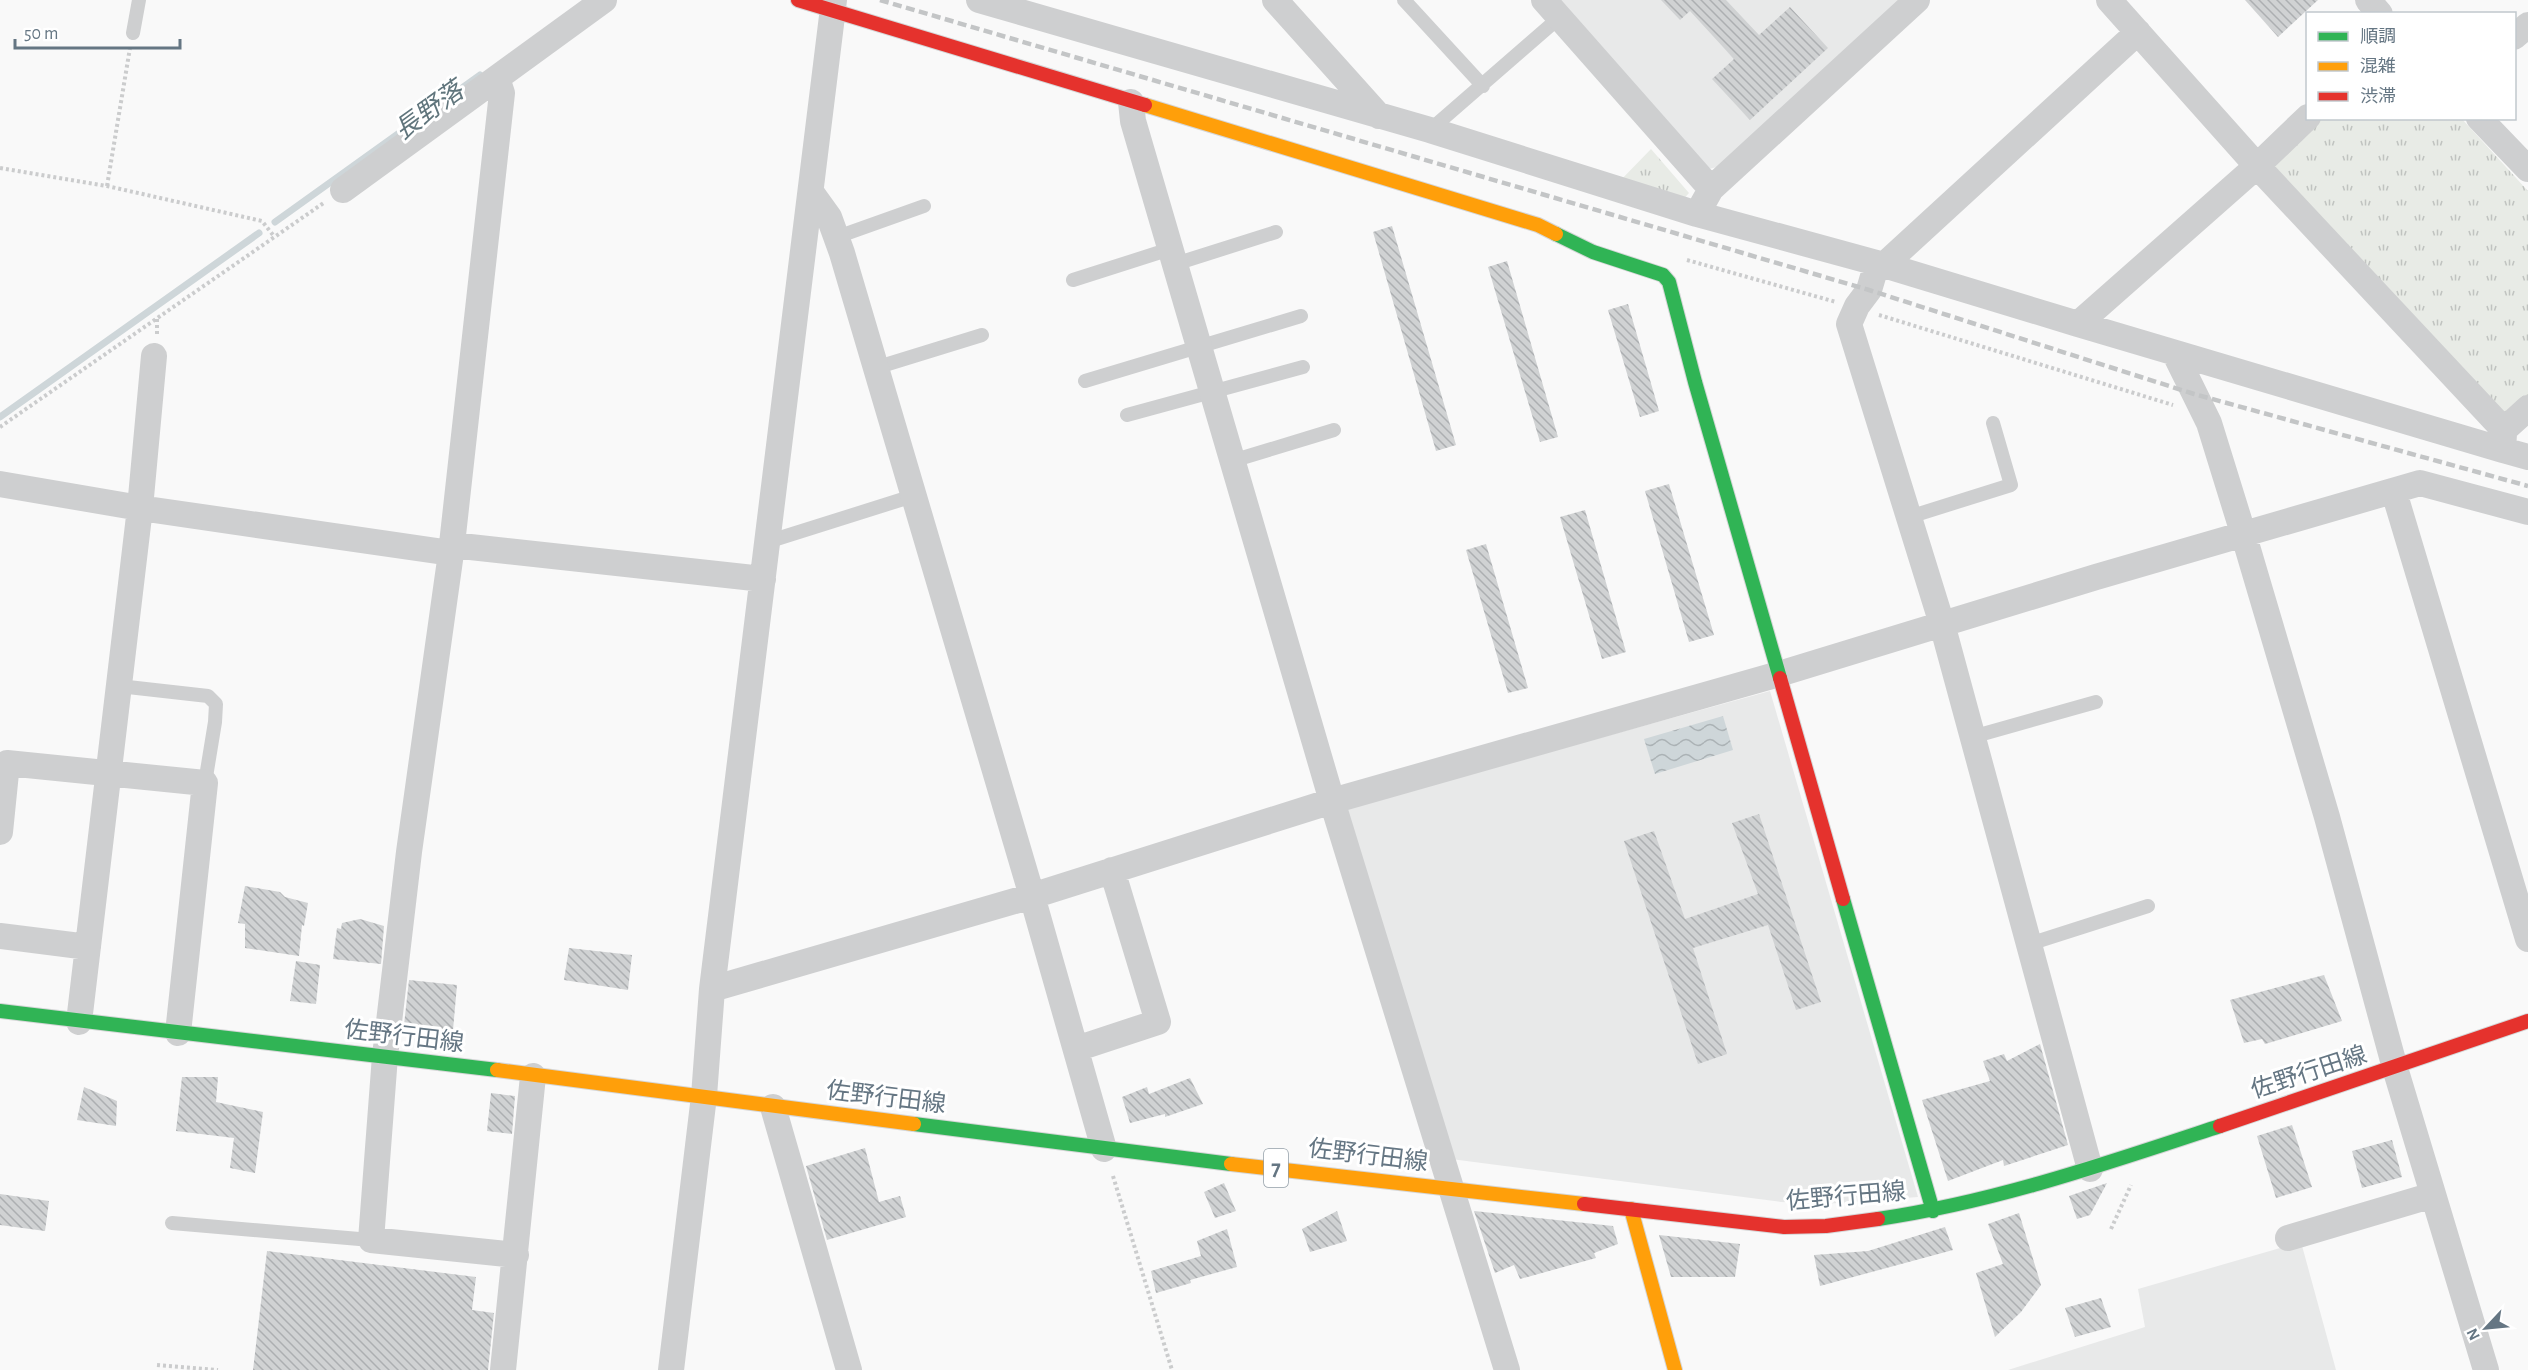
<svg xmlns="http://www.w3.org/2000/svg" width="2528" height="1370" font-family="'Alegreya Sans','Noto Sans JP',sans-serif">
<defs>
<pattern id="grass-tufts" width="24" height="20" patternUnits="userSpaceOnUse" patternTransform="scale(1.5)"><rect width="24" height="20" fill="#e8ebe6"/><path d="M3 7l-1-3M5 7V3M7 7l1-3M15 17l-1-3M17 17v-4M19 17l1-3" fill="none" stroke="#c0c3c0"/></pattern>
<pattern id="water-waves" width="16" height="10" patternUnits="userSpaceOnUse" patternTransform="scale(1.5)"><rect width="16" height="10" fill="#ced6d9"/><path d="M0 5q4-4 8 0t8 0" fill="none" stroke="#abb2b5"/></pattern>
<pattern id="building-back-hatch" width="6" height="6" patternUnits="userSpaceOnUse" patternTransform="scale(1.5)"><rect width="6" height="6" fill="#d0d2d3"/><path d="M-1 5l2 2M0 0l6 6M5-1l2 2" fill="none" stroke="#acafb1"/></pattern>
</defs>
<rect width="100%" height="100%" fill="#f9f9f9"/>
<!-- built -->
<path fill="#e8e9e9" d="M1555,0H1902L1717,167L1709,169Z
M1770,691L1918,1197L1824,1204L1781,1202L1451,1159L1345,808Z
M2301,1242L2336,1370H2008L2145,1327L2138,1289Z"/>
<!-- grass -->
<path fill="url(#grass-tufts)" d="M2317,119H2462L2528,191V398L2505,419L2265,165Z
M1651,149L1689,193L1680,203L1616,185Z"/>
<!-- water -->
<path fill="url(#water-waves)" d="M1723,716L1733,750L1655,774L1644,739Z"/>
<g fill="none" stroke-linecap="round" stroke-linejoin="round">
<!-- stream -->
<path stroke="#ced6d9" stroke-width="7" d="M275,222L480,75
M0,417L259,233"/>
</g>
<!-- building -->
<path fill="url(#building-back-hatch)" d="M1661,0H1726L1759,35L1790,7L1828,48L1750,120L1712,79L1734,59L1690,11L1680,20Z
M2245,0H2318L2278,37Z
M1392,226L1456,445L1436,451L1373,232Z
M1507,261L1558,437L1540,442L1488,267Z
M1628,304L1659,411L1640,417L1608,310Z
M1669,484L1714,635L1689,642L1645,491Z
M1585,510L1626,652L1602,659L1560,517Z
M1486,544L1528,688L1508,693L1466,550Z
M1759,814L1821,1002L1796,1010L1768,925L1693,948L1727,1054L1698,1064L1624,841L1654,831L1685,919L1758,894L1732,823Z
M245,886L280,892L285,897L308,903L304,926L302,925L299,956L245,948V924L238,923Z
M360,919L384,926L381,964L333,959L337,928L341,929L342,923Z
M569,948L632,955L628,990L564,980Z
M296,961L320,965L316,1004L290,1001Z
M2324,975L2342,1021L2265,1044L2262,1039L2244,1043L2230,1000Z
M409,980L457,985L453,1030L404,1025Z
M2040,1044L2068,1145L2004,1166L2003,1160L1948,1181L1922,1100L1990,1081L1983,1061L2004,1054L2007,1061Z
M182,1077H218L216,1102L263,1112L255,1173L230,1168L234,1138L176,1131Z
M1190,1078L1203,1104L1165,1117V1114L1130,1123L1122,1097L1147,1087L1149,1094Z
M84,1087L117,1101L116,1126L77,1120Z
M491,1093L515,1096L512,1134L487,1131Z
M2292,1125L2312,1187L2276,1198L2257,1136Z
M2392,1140L2402,1177L2362,1188L2352,1151Z
M865,1148L879,1202L900,1196L906,1217L827,1240L806,1166Z
M1224,1183L1236,1211L1215,1218L1204,1192Z
M2107,1183L2090,1215L2077,1219L2069,1196Z
M0,1194L49,1201L45,1231L0,1225Z
M1337,1211L1347,1241L1310,1252L1302,1229Z
M1474,1211L1613,1226L1618,1244L1594,1253L1596,1258L1520,1279L1514,1265L1495,1273Z
M2019,1213L2041,1285L2021,1312L1995,1337L1976,1273L2003,1264L1988,1224Z
M1945,1227L1953,1250L1820,1286L1814,1255L1868,1251Z
M1227,1229L1237,1267L1190,1280L1191,1283L1156,1293L1151,1271L1201,1256L1197,1241Z
M1659,1235L1740,1244L1735,1277H1671Z
M267,1251L476,1277L472,1310L494,1313L488,1370H253Z
M2101,1298L2111,1327L2075,1337L2065,1308Z"/>
<g fill="none" stroke-linecap="round" stroke-linejoin="round">
<defs>
<path id="fast" d="M1556,234L1593,252L1663,275L1669,282L1695,382L1780,678
M1843,899L1933,1211
M0,1011L497,1070
M914,1124L1231,1164
M1878,1219C1995,1202 2108,1163 2220,1126"/>
<path id="slow" d="M1145,105L1538,225L1556,234
M497,1070L914,1124
M1231,1164L1584,1204
M1631,1209L1675,1370"/>
<path id="jam" d="M798,0L1145,105
M1780,678L1843,899
M2220,1126L2528,1021
M1584,1204L1784,1227L1826,1226L1878,1219"/>
</defs>
<!-- fast casing -->
<use href="#fast" stroke="#d5d6d7" stroke-width="16"/>
<!-- slow casing -->
<use href="#slow" stroke="#d5d6d7" stroke-width="16"/>
<!-- jam casing -->
<use href="#jam" stroke="#d5d6d7" stroke-width="16"/>
<!-- path -->
<path stroke="#cbcccd" stroke-width="4" stroke-dasharray="3 3" stroke-linecap="butt" d="M0,168L107,186L262,221L273,235
M107,186L130,48
M1687,260L1836,302
M1879,315L2173,405
M157,319V335
M0,427L325,202
M1113,1176L1172,1370
M2111,1229L2131,1185
M157,1365L218,1370"/>
<!-- lane -->
<path stroke="#cecfd0" stroke-width="14" d="M1404,0L1483,86
M133,33L139,0
M1430,130L1560,17
M837,237L924,206
M1175,264L1276,232
M1073,280L1170,249
M875,368L982,335
M1085,381L1301,316
M1127,415L1303,367
M1232,461L1334,430
M1909,517L2011,485L1993,423
M767,542L913,496
M119,686L208,696L216,704L215,722L205,783
M1972,737L2096,702
M2029,944L2148,906
M172,1223L371,1240"/>
<!-- street -->
<path stroke="#cecfd0" stroke-width="26" d="M979,0L1430,130L1697,214L1884,265L2078,324L2257,166L2308,117
M1275,0L1379,116
M1544,0L1711,189
M2109,0L2257,166L2504,430L2528,408
M2368,0L2380,14
M2514,37L2528,25
M497,78L502,93L451,553L409,852L385,1056L371,1240L516,1255
M1131,102L1133,121L1332,801L1507,1370
M2479,118L2528,169
M343,190L604,0
M1697,214L1711,189L1917,0
M1877,263L1869,290L1857,306L1849,324L1942,624L2090,1169
M1884,265L2138,32
M2078,324L2503,450
M2175,354L2209,423L2244,536L2327,817L2395,1068L2486,1370
M2504,434L2503,450L2528,457
M0,484L140,508L451,553
M2394,492L2528,939
M452,545L763,579
M0,832L7,763L205,783L178,1033
M0,936L88,947
M712,989L1032,896L842,253L829,217L811,192
M79,1022L140,508L154,356
M1076,1049L1158,1022L1112,870
M773,1107L849,1370
M1104,1149L1032,896L1332,801L1779,674L2096,577L2420,483L2528,512
M2288,1238L2433,1195
M503,1370L533,1076
M671,1370L704,1096L712,989L834,0"/>
<!-- fast -->
<use href="#fast" stroke="#30b455" stroke-width="14"/>
<!-- slow -->
<use href="#slow" stroke="#ff9f0a" stroke-width="14"/>
<!-- jam -->
<use href="#jam" stroke="#e5322d" stroke-width="14"/>
<!-- rail -->
<path stroke="#c3c5c6" stroke-width="4.5" stroke-dasharray="9 4.5" stroke-linecap="butt" d="M880,0L1869,290L2194,394L2528,486"/>
</g>
<g text-anchor="middle" dominant-baseline="central" stroke-width="6" stroke-linejoin="round" paint-order="stroke">
<!-- shield labels -->
<rect fill="#fff" stroke="#939fa8" stroke-width="1.5" x="1264" y="1149" width="24" height="38" rx="4.5"/>
<g font-size="22" font-weight="bold" fill="#657683">
<text x="1276" y="1168">7</text>
</g>
<!-- street labels -->
<g font-size="24" fill="#657683" stroke="#fff">
<text transform="translate(404 1037) rotate(7)">佐野行田線</text>
<text transform="translate(2309 1073) rotate(-18)">佐野行田線</text>
<text transform="translate(886 1098) rotate(7)">佐野行田線</text>
<text transform="translate(1368 1156) rotate(7)">佐野行田線</text>
<text transform="translate(1846 1197) rotate(-5)">佐野行田線</text>
</g>
<!-- water labels -->
<g font-size="26" font-style="italic" fill="#60757c" stroke="#fff">
<text transform="translate(429 111) rotate(-36)">長野落</text>
</g>
</g>
<!-- legend -->
<rect x="2306" y="12" width="210" height="108" fill="#ffffff" stroke="#c1c8cd" stroke-width="1.5"/>
<rect x="2318" y="32" width="30" height="9" fill="#30b455" stroke="#c1c8cd" stroke-width="1.5"/>
<text x="2360" y="42" font-size="18" fill="#657683">順調</text>
<rect x="2318" y="62" width="30" height="9" fill="#ff9f0a" stroke="#c1c8cd" stroke-width="1.5"/>
<text x="2360" y="72" font-size="18" fill="#657683">混雑</text>
<rect x="2318" y="92" width="30" height="9" fill="#e5322d" stroke="#c1c8cd" stroke-width="1.5"/>
<text x="2360" y="102" font-size="18" fill="#657683">渋滞</text>
<!-- north arrow -->
<g transform="translate(2486 1328) rotate(244)" stroke="#ffffff" stroke-width="4.5" paint-order="stroke">
<path d="M0-4.5L10 22L0 15L-10 22Z" fill="#657683"/>
<text y="-9" font-size="16" font-weight="bold" text-anchor="middle" fill="#657683">N</text>
</g>
<!-- scale -->
<path d="M15 39v9h165v-9" fill="none" stroke="#657683" stroke-width="3"/>
<text x="24" y="39" font-size="18" fill="#657683" stroke="#ffffff" stroke-width="4.5" paint-order="stroke">50 m</text>
</svg>
